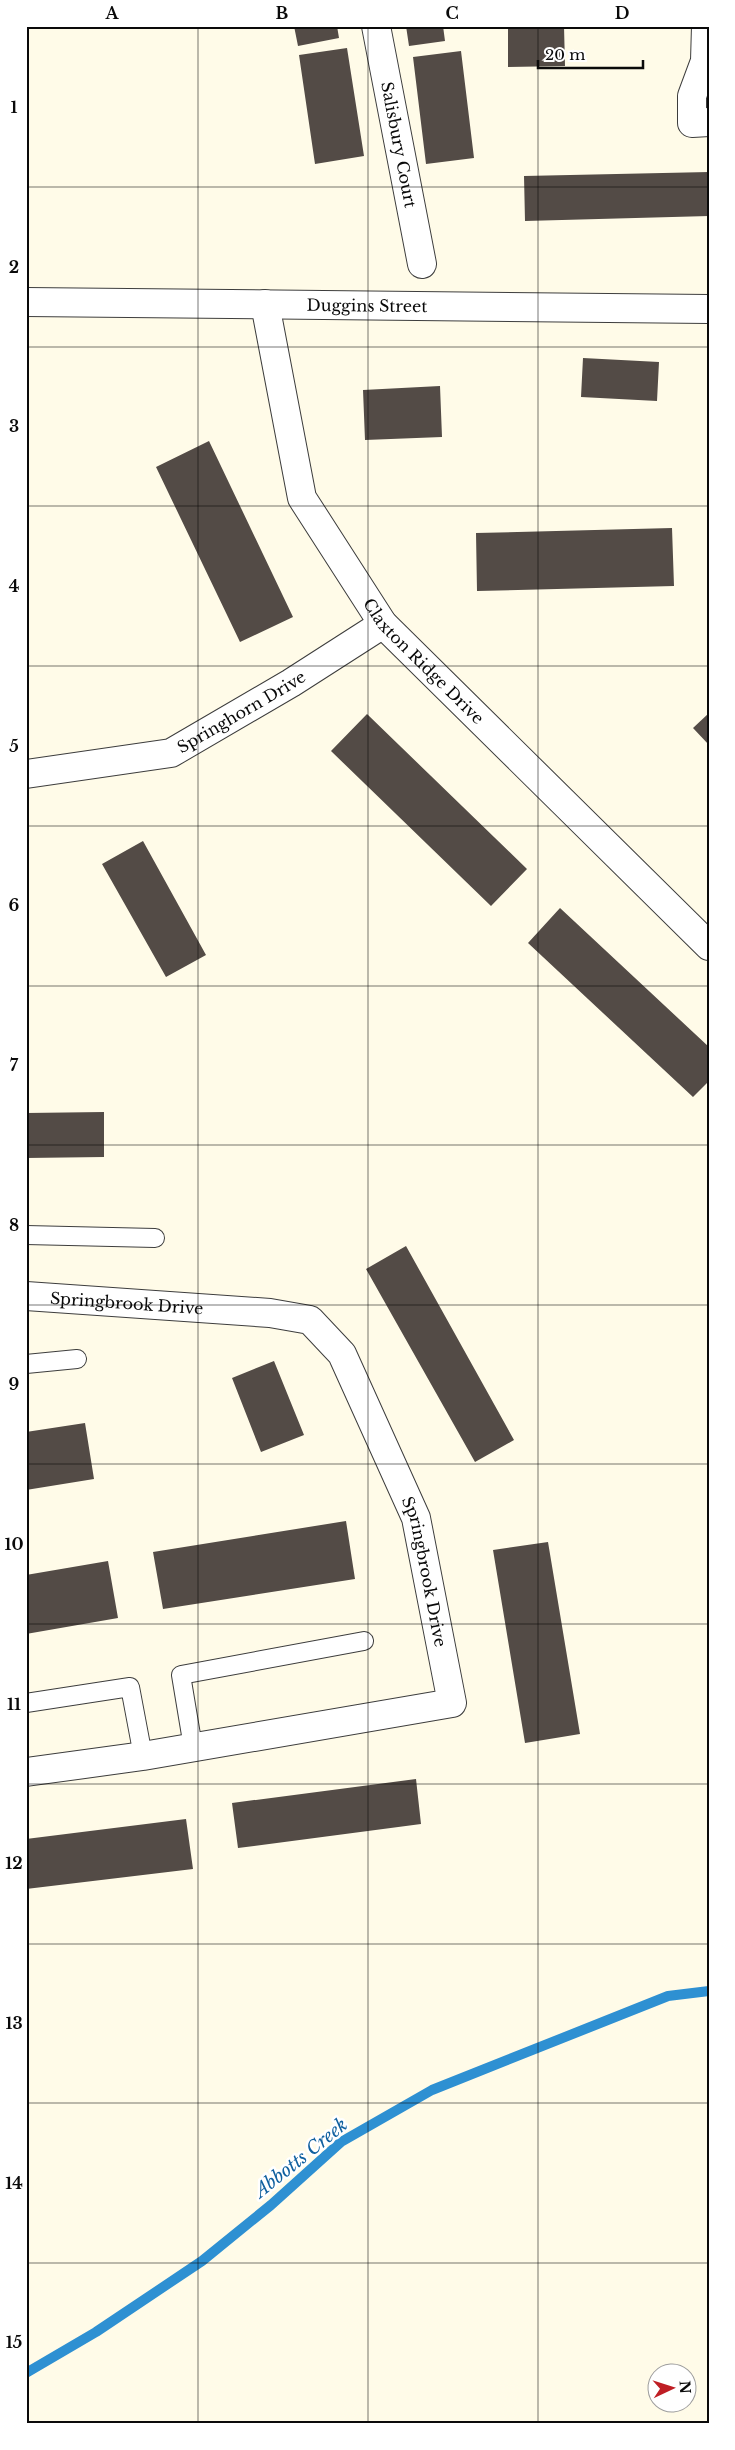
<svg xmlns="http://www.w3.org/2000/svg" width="735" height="2450" font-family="'Libre Baskerville',serif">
<rect width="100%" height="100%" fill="#fffbe8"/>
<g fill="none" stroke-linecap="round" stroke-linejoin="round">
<!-- stream -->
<path stroke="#2e90d2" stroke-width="10" d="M26,2373L96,2332L202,2261L271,2205L341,2142L432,2090L668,1996L709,1991"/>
</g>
<!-- building -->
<path fill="#534b46" d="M294,26H337L339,38L298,46Z
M406,26H443L445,41L409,46Z
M508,26H564L565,66L508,67Z
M347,48L364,156L315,164L299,55Z
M461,51L474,158L426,164L413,57Z
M709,172V216L525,221L524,176Z
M583,358L659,362L657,401L581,397Z
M440,386L442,437L365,440L363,390Z
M209,441L293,617L240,642L156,467Z
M672,528L674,586L477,591L476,533Z
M709,713V745L693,728Z
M367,714L527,869L491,906L331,751Z
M143,841L206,955L166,977L102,864Z
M560,908L709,1047V1081L693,1097L528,943Z
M104,1112V1157L26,1158V1113Z
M406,1246L514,1440L475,1462L366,1269Z
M274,1361L304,1435L261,1452L232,1378Z
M85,1423L94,1479L26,1490V1432Z
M346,1521L355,1579L163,1609L153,1552Z
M548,1542L580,1734L525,1743L493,1550Z
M108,1561L118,1618L26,1634V1575Z
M416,1779L421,1824L238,1848L232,1803Z
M186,1819L193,1869L26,1889V1839Z"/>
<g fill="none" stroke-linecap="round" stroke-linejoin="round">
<defs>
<path id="service" d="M26,1235L155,1238
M26,1364L77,1359
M26,1703L130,1687L143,1756
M193,1747L181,1675L364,1641"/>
<g id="minor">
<path id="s1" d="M376,26L422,264"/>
<path d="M706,26L705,61L692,96V123L709,122"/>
<path id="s2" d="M26,302L709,309"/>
<path id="s3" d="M265,304L302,498L383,624L709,946"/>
<path id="s4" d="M26,774L171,753L291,683L383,624"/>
<path id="s5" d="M26,1296L270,1313L310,1320L342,1354L416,1518L452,1703L143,1756L26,1772"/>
</g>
</defs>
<!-- service casing -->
<use href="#service" stroke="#3d3d3d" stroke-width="20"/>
<!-- minor casing -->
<use href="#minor" stroke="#3d3d3d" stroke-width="30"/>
<!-- service -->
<use href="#service" stroke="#fff" stroke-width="18"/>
<!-- minor -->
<use href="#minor" stroke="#fff" stroke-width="28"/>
</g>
<!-- grid -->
<path fill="none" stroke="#0a0a0a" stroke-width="1" stroke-opacity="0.55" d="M198,26V2424M368,26V2424M538,26V2424M26,187H709M26,347H709M26,506H709M26,666H709M26,826H709M26,986H709M26,1145H709M26,1305H709M26,1464H709M26,1624H709M26,1784H709M26,1944H709M26,2103H709M26,2263H709"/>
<g text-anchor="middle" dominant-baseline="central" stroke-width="5" stroke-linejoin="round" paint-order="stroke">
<!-- street labels -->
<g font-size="16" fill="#0a0a0a" stroke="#fff">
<text stroke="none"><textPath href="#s1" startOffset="121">Salisbury Court</textPath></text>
<text stroke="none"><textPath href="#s2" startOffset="341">Duggins Street</textPath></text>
<text stroke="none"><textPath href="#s3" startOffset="402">Claxton Ridge Drive</textPath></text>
<text stroke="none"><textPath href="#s4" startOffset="228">Springhorn Drive</textPath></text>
<text stroke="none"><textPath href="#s5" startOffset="101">Springbrook Drive</textPath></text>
<text stroke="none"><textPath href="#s5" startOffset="566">Springbrook Drive</textPath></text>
</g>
<!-- water labels -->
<g font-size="18" font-style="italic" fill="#10609f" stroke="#fff">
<text transform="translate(301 2158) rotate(-39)">Abbotts Creek</text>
</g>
</g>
<!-- border -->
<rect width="735" height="2450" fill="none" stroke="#ffffff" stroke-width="55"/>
<!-- north arrow -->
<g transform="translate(672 2388) rotate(86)"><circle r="24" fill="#ffffff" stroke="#9d9d9d"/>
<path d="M0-4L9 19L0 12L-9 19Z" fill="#bf1e24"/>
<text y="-8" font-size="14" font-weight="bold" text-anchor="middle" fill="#0a0a0a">N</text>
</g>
<!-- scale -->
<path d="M538 60v8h105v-8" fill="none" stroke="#0a0a0a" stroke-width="2.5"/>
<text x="545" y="60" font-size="15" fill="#0a0a0a" stroke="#ffffff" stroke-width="4" paint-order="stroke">20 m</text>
<rect x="28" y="28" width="680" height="2394" fill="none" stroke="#0a0a0a" stroke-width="2"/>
<g font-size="16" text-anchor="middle" font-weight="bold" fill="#0a0a0a">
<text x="112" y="19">A</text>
<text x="282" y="19">B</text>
<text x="452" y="19">C</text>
<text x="622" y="19">D</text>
<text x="14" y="113">1</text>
<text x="14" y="273">2</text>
<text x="14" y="432">3</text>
<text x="14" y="592">4</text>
<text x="14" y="752">5</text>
<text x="14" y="911">6</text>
<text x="14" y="1071">7</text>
<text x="14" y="1231">8</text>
<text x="14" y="1390">9</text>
<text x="14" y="1550">10</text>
<text x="14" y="1710">11</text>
<text x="14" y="1869">12</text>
<text x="14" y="2029">13</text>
<text x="14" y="2189">14</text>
<text x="14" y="2348">15</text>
</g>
</svg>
